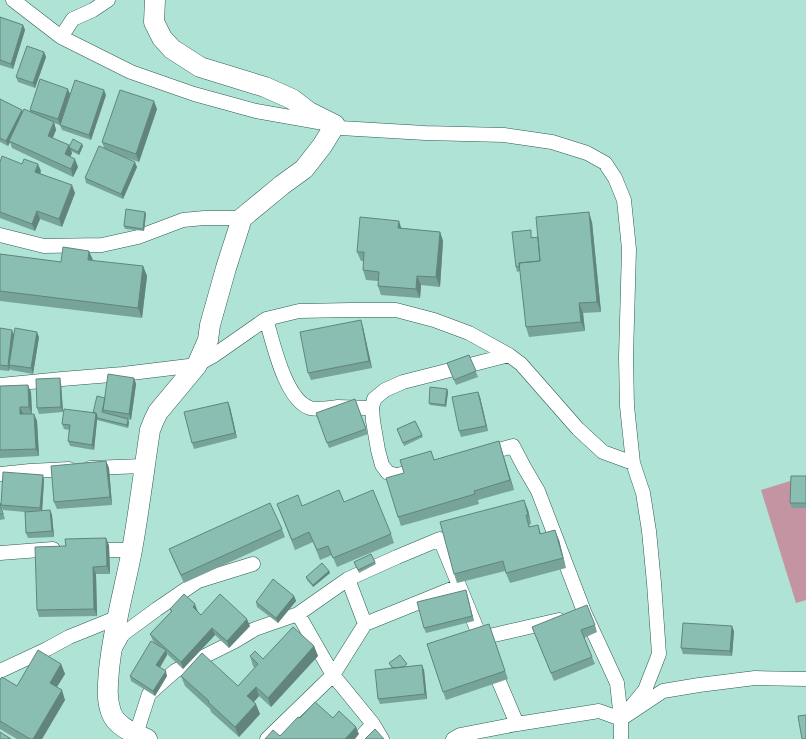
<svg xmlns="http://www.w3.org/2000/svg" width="806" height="739" font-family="'Alegreya Sans',sans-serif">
<rect width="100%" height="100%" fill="#aee3d6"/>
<!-- green -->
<path fill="#c594a3" d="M806,476V600L796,603L761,490Z"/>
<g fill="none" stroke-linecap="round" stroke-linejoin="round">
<defs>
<path id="minor" d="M13,0L61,37L131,72L194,94L256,111L335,125L340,128L425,133L504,135L552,142L587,153L605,163L615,178L624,200L629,249L626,357L627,406L633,463L643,493L649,531L654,583L659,654L645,690L621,719V739
M61,37L73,19L93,10L108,0
M0,235L44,246L102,245L138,237L183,220L204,218H242
M266,319C273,342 285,400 310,408C319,410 329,408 338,407C349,407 361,408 372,408
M0,385L62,379L123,374L197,365L213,356L266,319L299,311L351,310H396L434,320L469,333L509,355L521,364L578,429L603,452L633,463
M485,454L513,446L524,467L538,491L585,614L617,683L621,719
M90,468L144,466
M414,471L397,475L388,473L382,465L378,450L373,421L372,408L374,399L385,390L403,382L509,355
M0,474L30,471L69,469
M90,550H132
M0,553L53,549
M348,579L365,624
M298,614L333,675L373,724L382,739
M481,638L559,620
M115,648L123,634L157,609L198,581L253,564
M492,665L517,724
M0,671L47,649L69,637L116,618
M132,739L136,734L149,694L175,671L235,641L255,629L298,614L348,579L397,557L440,539L483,644
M267,739L333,675L365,624L459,586
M359,739L373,724
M453,739L460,735L517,724L599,711L621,719L663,691L699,685L755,678L806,679"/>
<path id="secondary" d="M147,739C134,733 116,727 111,712C106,698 108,684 109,670C113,629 124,591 132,550C139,511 144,470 150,430L154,420L158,412L197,365L208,340L210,325L226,268L242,218L282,185L304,169L322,146L335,125L309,112L292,99L265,87L200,67L172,49L162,38L154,22L155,0"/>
</defs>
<!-- minor casing -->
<use href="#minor" stroke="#2a5c52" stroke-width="15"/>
<!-- secondary casing -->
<use href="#secondary" stroke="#2a5c52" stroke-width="21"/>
<!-- minor -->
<use href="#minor" stroke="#fff" stroke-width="14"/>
<!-- secondary -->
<use href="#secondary" stroke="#fff" stroke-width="20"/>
</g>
<!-- wall -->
<path fill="#77a399" d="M0,17L23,25L25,30L13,69L0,65Z
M44,52L46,57L35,88L18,82L16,77Z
M70,94L60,125L54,123L56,130L53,138L69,147L83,146L79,155L71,151L72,153L70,157L78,167L73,177L12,148L10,142L8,146L0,142V99L22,110L23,113L30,111V110Z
M106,95L91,140L62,130L60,125Z
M157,109L139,162L121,156L137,167L123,199L86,183L85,178L104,148L102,142Z
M0,162L41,171L40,173L75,193L62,227L40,219L35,231L0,218Z
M145,212L146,214L144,231L125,229L124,226Z
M592,222L601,312L583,313L585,331L529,337L526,327L520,271L517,272L516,267L533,236V238L538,237Z
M402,228L440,232L443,241L440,287L421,285L420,298L381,295L378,286V281L366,280L363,270L364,261H361L357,252Z
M0,254L61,262L143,266L147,276L142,318L0,301Z
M363,327L372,368L311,380L308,373Z
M0,328L14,334L39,337L33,374L11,370L10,368L9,371L0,370Z
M469,355L478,377L456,385L447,363Z
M134,378L136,384L131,420L127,419L129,422L128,428L97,420L94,450L70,446L68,441L69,430L64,429L62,424L93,413L105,398Z
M61,383L63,412L39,414L37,408Z
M0,386L31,392L32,414H34L37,421L39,456L0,458Z
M447,389L448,392L446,407L430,405L429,403Z
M478,392L480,397L488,431L461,437L459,431Z
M355,399L368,434L329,448L316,413Z
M230,407L237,438L194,449L192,443Z
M415,421L423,437L404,446L397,429Z
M499,441L514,490L478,500L479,504L401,526L398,517L404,473L434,460Z
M106,461L109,468L112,505L57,509L54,502Z
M806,476V508H792L790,503Z
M44,480L42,511L50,510L52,515L54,537L28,538L26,533L25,512L3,510L1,505Z
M344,502L391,534L394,543L337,567L332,555L320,560L313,542L295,550L277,504L302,506Z
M0,503L5,519L0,520Z
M528,510L531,524L529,525L530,527L538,525L541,534L559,540L566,568L510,583L505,571L457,583L454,574Z
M282,529L285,537L184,583L172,557L169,549Z
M109,545L110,574H96L97,616L39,617L37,610L66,546Z
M354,562H375L376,564L359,573Z
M329,571L330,573L313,587L307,580L306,577Z
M466,590L474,621L426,633L424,628Z
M294,596L296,601L278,623L257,607L256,602Z
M170,609L198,612L201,615L250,626L229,648L215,635L183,669L167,654V655L160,668L167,676L155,696L131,681L130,676L157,645L153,641L150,634L171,612Z
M489,624L508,679L446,700L443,692Z
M595,625L597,632L584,638L595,664L554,681L532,627Z
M734,631L732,656L683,654L681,648Z
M314,646L318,656L271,707L259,696L254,702L260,714L239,737L211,712L210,709L185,686L181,676L238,686L255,668L253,666L250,656L263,659Z
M389,663L408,667L424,670L427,699L380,704L378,699L392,669Z
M61,664L65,674L57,687L65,700L42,739H17L0,729V730V680L17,686Z"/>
<!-- shaded-wall -->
<path fill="#61857d" d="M23,25L25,30L13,69L11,64Z
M44,52L46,57L35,88L33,83Z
M68,89L70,94L60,125L58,119Z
M104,90L106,95L91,140L89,135Z
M154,101L157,109L139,162L136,154Z
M22,110L24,115L8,146L6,141Z
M54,122L56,130L50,143L48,136Z
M82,144L83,146L79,155L78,152Z
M69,145L72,153L68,162L65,154Z
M75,159L78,167L73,177L71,169Z
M135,162L137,167L123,199L121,194Z
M38,164L41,171L38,179L35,172Z
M72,185L75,193L62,227L59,219Z
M37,211L40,219L35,231L32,224Z
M145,212L146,214L144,231L143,229Z
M589,212L592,222L601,312L597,302Z
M399,221L402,230L398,228Z
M440,232L443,241L440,287L436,277Z
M89,251L93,260H88Z
M143,266L147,276L142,318L138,308Z
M417,276L421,285L420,298L416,289Z
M579,303L583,313L585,331L581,322Z
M361,320L363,327L372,368L369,361Z
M12,330L14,335L9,365L10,368L9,371L8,366Z
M37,332L39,337L33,374L31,368Z
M60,378L61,383L63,412L61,407Z
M134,378L136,384L131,420L129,414Z
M28,385L31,392L32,414L29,407Z
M447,389L448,392L446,407L445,405Z
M478,392L480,397L488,431L486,426Z
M228,402L230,407L237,438L235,433Z
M20,407L23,414H20Z
M96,413L98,418H97V420L94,450L92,445Z
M34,414L37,421L39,456L36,449Z
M128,419L129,422L128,428L127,425Z
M499,441L502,451L514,490L510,480Z
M106,461L109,468L112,505L110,497Z
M43,475L44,480L42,513L40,508Z
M524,500L528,510L531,524L528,515Z
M50,510L52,515L54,537L52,531Z
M555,530L559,540L566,568L563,558Z
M106,538L109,545L110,574L107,566Z
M93,567L96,574L97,616L94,609Z
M329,571L330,573L313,587V585Z
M466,590L467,595L474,621L472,616Z
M294,596L296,601L278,623L276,618Z
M195,604L198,612L195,615L193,607Z
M247,619L250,626L229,648L227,641Z
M732,626L734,631L732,656L730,651Z
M212,628L215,635L183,669L181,662Z
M314,646L318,656L271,707L268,698Z
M166,650L167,655L158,670L156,665Z
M61,664L65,674L53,693L50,683Z
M422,665L424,670L427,699L425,694Z
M166,671L167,676L155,696L153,691Z
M256,687L259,696L251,705L247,696Z
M62,690L65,700L42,739H33Z
M256,704L260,714L239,737L235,727Z
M356,727L359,734L355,739H345Z"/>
<!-- building -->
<path fill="#8abeb2" stroke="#61857d" d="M0,17L23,25L11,64L0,60Z
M27,46L44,52L33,83L16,77Z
M40,79L68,89L58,119L30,110Z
M75,80L104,90L89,135L60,125Z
M120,90L154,101L136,154L102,142Z
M0,99L22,110L6,141L0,138Z
M24,109L54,122L48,136L69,145L65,154L75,159L71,169L9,141Z
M73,139L82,144L78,152L70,148L69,147Z
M99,146L135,162L121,194L85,178Z
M2,156L22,164L24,159L38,164L35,172L72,185L59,219L37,211L32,224L0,212V162Z
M126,209L145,212L143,229L124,226Z
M589,212L597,302L579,303L581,322L526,327L519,263L540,261L536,217Z
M360,217L399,221L398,228L440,232L436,277L417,276L416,289L378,286L379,272L363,270L364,252H357Z
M531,230V238L538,237L540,261L519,263L520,266L516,267L512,232Z
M63,247L89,251L88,260L143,266L138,308L0,291V254L61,262Z
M361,320L369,361L308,373L300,332Z
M0,328L12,330L8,366L0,365Z
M15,328L37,332L31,368L9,365Z
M469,355L476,371L454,380L447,363Z
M108,374L134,378L129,414L103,410Z
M60,378L61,407L37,408L36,379Z
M28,385L29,407H20V414H34L36,449L0,450V386Z
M430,387L447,389L445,405L429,403Z
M478,392L486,426L459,431L452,397Z
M97,396L105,398L102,412L128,419L127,425L97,418V416L96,413H93Z
M355,399L366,429L327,443L316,413Z
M228,402L235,433L192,443L184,412Z
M64,409L96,413L92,445L68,441L70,425L62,424Z
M415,421L422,435L403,443L397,429Z
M499,441L510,480L474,491L475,494L398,517L386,478L404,473L400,460L431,451L434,460Z
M106,461L110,497L54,502L51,466Z
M3,472L43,475L40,508L1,505Z
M791,476H806V503H790Z
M339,490L344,502L373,490L391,534L333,558L328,546L317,550L309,532L292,540L277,504L298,495L302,506Z
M524,500L528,515H526L529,527L538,525L540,534L555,530L563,558L506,573L503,561L454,574L440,522Z
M0,503L3,514H0Z
M270,503L282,529L181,575L169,549Z
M50,510L52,531L26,533L25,512Z
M106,538L107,566L93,567L94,609L37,610L35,547L66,546L65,539Z
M371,554L375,562L358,570L354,562Z
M322,563L329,571L313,585L306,577Z
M273,579L294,596L276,618L256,602Z
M466,590L472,616L424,628L417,602Z
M184,594L195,604L193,607L201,615L220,594L247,619L227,641L212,628L181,662L150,634L172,611L170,609Z
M587,605L595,625L581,630L592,657L551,673L532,627Z
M683,623L732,626L730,651L681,648Z
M489,624L505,671L443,692L427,644Z
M293,627L314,646L268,698L256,687L247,696L256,704L235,727L208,702L209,701L181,676L202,653L238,686L258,664L250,656L255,651L263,659Z
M151,641L166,650L156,665L166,671L153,691L130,676Z
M38,650L61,664L50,683L62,690L33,739H30L0,721V680L2,677L17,686Z
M400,655L407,664L403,667L393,668L389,663Z
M422,665L425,694L378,699L375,670Z
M315,702L333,718L339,711L356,727L345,739H265L273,730L280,736L298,717L300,718Z
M806,715V739H802L798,716Z
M375,729L384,739H365Z
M0,732L11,739H0Z"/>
</svg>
